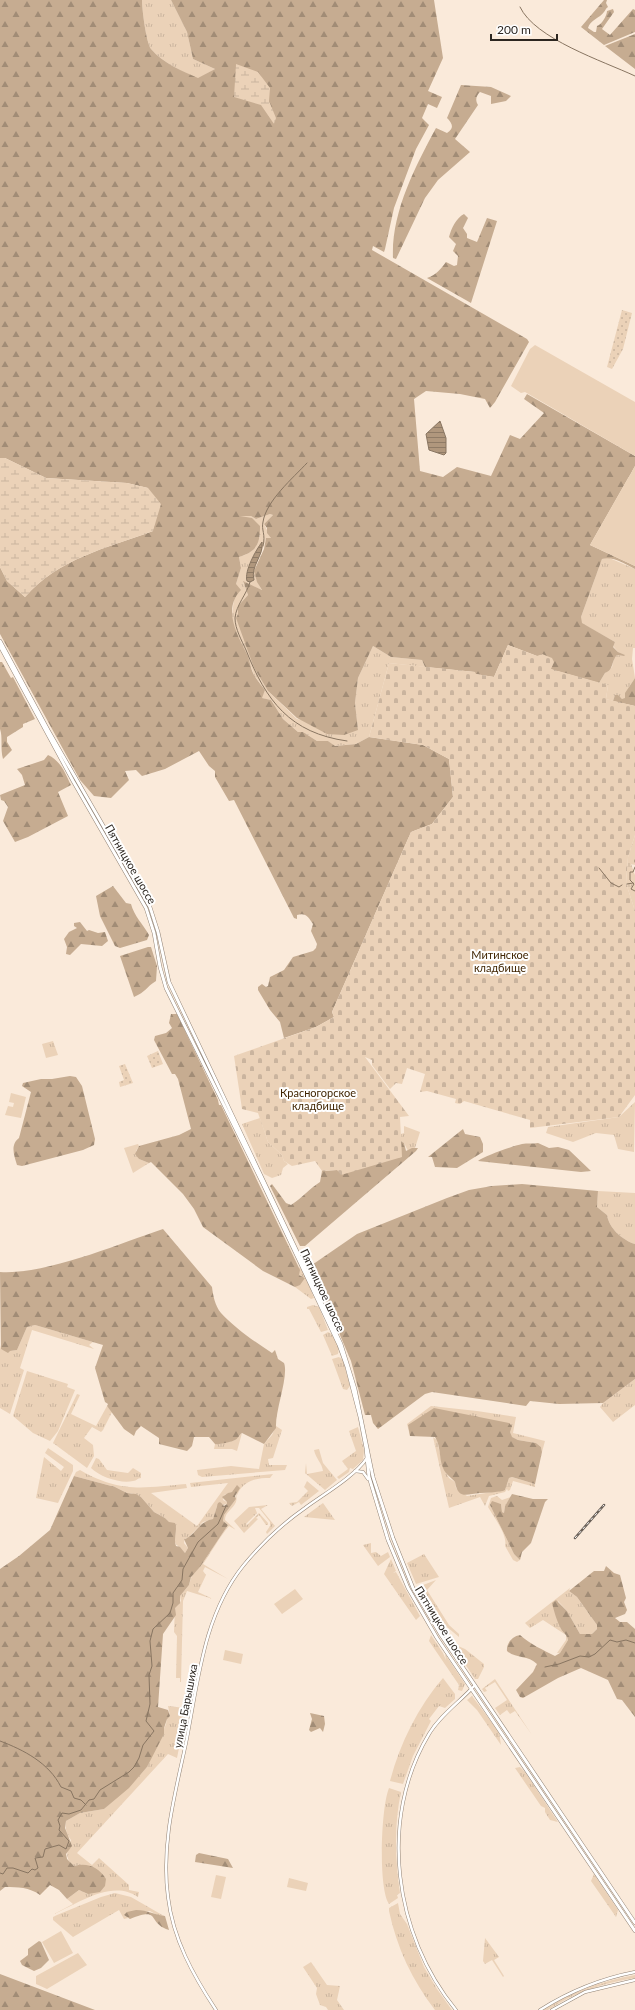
<svg xmlns="http://www.w3.org/2000/svg" width="635" height="2010" font-family="Lato,sans-serif">
<defs>
<pattern id="grass-tufts" width="24" height="20" patternUnits="userSpaceOnUse"><rect width="24" height="20" fill="#ebd2b8"/><path d="M3 7l-1-3M5 7V3M7 7l1-3M15 17l-1-3M17 17v-4M19 17l1-3" fill="none" stroke="#cab49e"/></pattern>
<pattern id="forest-firs" width="22" height="20" patternUnits="userSpaceOnUse"><rect width="22" height="20" fill="#c6ac91"/><path d="M5 1l3.5 6h-7zM16 11l3.5 6h-7z" fill="#a18c76"/></pattern>
<pattern id="wetland-marsh" width="20" height="14" patternUnits="userSpaceOnUse"><rect width="20" height="14" fill="#ebd2b8"/><path d="M1 5h8M5 5V1M11 12h8M15 12V8" fill="none" stroke="#cab49e"/></pattern>
<pattern id="cemetery-stones" width="16" height="16" patternUnits="userSpaceOnUse"><rect width="16" height="16" fill="#ebd2b8"/><path d="M2 7V4a2 2 0 0 1 4 0v3zM10 15v-3a2 2 0 0 1 4 0v3z" fill="#cab49e"/></pattern>
<pattern id="garden-dots" width="8" height="8" patternUnits="userSpaceOnUse"><rect width="8" height="8" fill="#ebd2b8"/><path d="M2 2h.1M6 6h.1" fill="none" stroke="#cab49e" stroke-width="1.8" stroke-linecap="round"/></pattern>
<pattern id="water-rules" width="6" height="5" patternUnits="userSpaceOnUse"><rect width="6" height="5" fill="#b0977d"/><path d="M0 2.5h6" fill="none" stroke="#8f7b66"/></pattern>
</defs>
<rect width="100%" height="100%" fill="#faeada"/>
<!-- grass -->
<path fill="url(#grass-tufts)" d="M142,0H171L187,32L193,59L215,69L198,79C182,71 163,63 151,49C146,42 142,9 142,0Z
M270,514L273,515L264,524L271,538H266C261,561 247,567 262,590L243,582L248,595L238,606L246,643L254,668L268,691L297,719L358,730L355,703L358,678L373,646L391,657L422,660L425,667L389,663L369,737L356,744L334,746L328,741H317L303,732H298L283,719L271,700L261,698L265,690L254,675L246,652L241,646L231,622L236,584L241,568L239,557C252,553 257,548 260,535L236,516H251L256,519Z
M607,557L635,569V648H633L632,659L635,678L629,687V690L625,699H622L615,695L613,701L606,699L608,685L599,683L605,673L612,667L614,658L617,655L624,656V655L618,652L613,646L615,642L581,623V617L602,559Z
M635,835V865L631,864L635,875V911L626,883L628,857Z
M53,1041L58,1055L46,1058L42,1044Z
M635,1102L634,1152L618,1149L614,1135L596,1133L573,1142L546,1133L548,1127L619,1117Z
M260,1118L268,1142L282,1155L284,1161L288,1164L283,1168L281,1175L272,1178L264,1174L242,1124Z
M404,1126L420,1132L415,1148L408,1151L404,1143L401,1141V1134L404,1133Z
M138,1144L139,1146L136,1151L139,1159L149,1163L133,1173L124,1148Z
M598,1191L635,1193V1244C622,1240 609,1228 607,1215L597,1207Z
M299,1267L304,1272L314,1298L311,1299L295,1287L305,1278L299,1275Z
M313,1305L319,1307L328,1330L321,1332L309,1309H307V1307Z
M35,1325L93,1342L89,1345L94,1349L32,1330L20,1368L24,1370L10,1414L0,1408V1345L1,1349L10,1351L17,1350L27,1327Z
M328,1332C335,1335 340,1347 338,1354L332,1356L323,1335Z
M339,1357L343,1360L350,1386L347,1390L343,1389L332,1359Z
M27,1371L68,1384L67,1387L75,1390L58,1431L50,1441L33,1433L13,1416Z
M635,1379V1405L613,1422L600,1407L603,1403Z
M77,1394L80,1395L71,1414L96,1426L107,1406L112,1412L103,1430L101,1432L92,1427L84,1438L93,1445L94,1456L87,1468L53,1443Z
M431,1406L477,1411L516,1417L513,1433L545,1441L542,1452L541,1447L536,1443L518,1440L511,1437L510,1432L411,1434L410,1436L407,1424Z
M276,1426L282,1430L273,1458L268,1459L269,1465H287L285,1470L202,1477L198,1475L197,1470L231,1466L259,1469L264,1444L272,1435Z
M358,1427L364,1450L363,1460L353,1469L350,1468L349,1472L339,1479L337,1477L348,1469L342,1461L356,1451L349,1431Z
M242,1433L237,1451L232,1449H214L215,1444C218,1445 232,1441 235,1440C238,1438 239,1435 242,1433Z
M433,1437L437,1440L443,1467L449,1478L455,1482L456,1488L467,1496L505,1490L509,1478L512,1477L535,1484V1487L513,1481L510,1490L508,1491L507,1489L505,1492L489,1496L485,1506L480,1497L449,1508Z
M48,1448L73,1465V1471L58,1503L36,1498L44,1457L61,1471L64,1467L45,1453Z
M319,1449L323,1463L337,1480L325,1490L305,1473L306,1463L307,1474L323,1471C322,1463 316,1459 314,1450Z
M96,1458L99,1459L107,1470L128,1473L133,1468L141,1473V1478C137,1478 137,1481 133,1481C121,1484 100,1477 91,1468Z
M80,1470C120,1493 142,1488 186,1484L187,1488L151,1493L197,1526L228,1483L191,1487L190,1483L273,1474L270,1478C257,1478 245,1480 238,1493C236,1496 237,1499 236,1502C233,1509 225,1512 225,1520L236,1530L229,1526C219,1538 212,1551 203,1564L228,1579L205,1567L203,1571L206,1575L198,1592L213,1599L187,1591L183,1601L181,1682H180V1678H176L177,1636L174,1632L175,1607L181,1601L180,1596L189,1585L192,1575L200,1567L228,1525L223,1521L224,1515L236,1499L237,1490L224,1495L223,1500L227,1502V1504L217,1506L213,1519L203,1522L188,1538H185L184,1543L188,1548L185,1553C176,1541 173,1549 176,1530L165,1518L154,1512L141,1497L131,1493H127L115,1487L74,1476L76,1472Z
M307,1481L319,1491L301,1505L299,1502L292,1506L289,1503L297,1502L308,1491L304,1487Z
M497,1496L502,1500L511,1497L505,1506L504,1513L502,1512L501,1504L496,1503L490,1505L514,1554L520,1560L517,1562L513,1560L505,1546C508,1535 493,1516 488,1507L491,1498Z
M323,1503L335,1520L304,1517Z
M268,1505L261,1509L275,1526L267,1534L266,1532L270,1526V1522L259,1508H255L257,1513L246,1524L247,1525L259,1513L268,1523V1525H266L259,1515L256,1518L258,1519L244,1533L234,1521L249,1507Z
M371,1543V1553L376,1552L381,1556L388,1552L390,1557L378,1566L363,1545Z
M424,1554L439,1577L416,1584L407,1563Z
M391,1559L396,1571L393,1573L396,1572L420,1616L416,1620L384,1574Z
M436,1580L427,1590L449,1625L459,1634V1637L447,1627L418,1587Z
M570,1588L569,1591L577,1597L597,1625V1629L592,1634H580L567,1611L558,1601C558,1609 557,1622 561,1629C563,1633 567,1634 568,1640L560,1653H557L566,1640V1635L543,1620L530,1628L525,1623Z
M431,1635L443,1653L446,1660L445,1654L465,1684L462,1691L458,1690L459,1685L429,1641Z
M451,1643L465,1649L484,1664V1667L478,1679H475Z
M443,1678L455,1694V1699L445,1708L439,1706L429,1719L431,1721L413,1756L403,1784L390,1781C400,1743 418,1707 443,1678Z
M495,1679L532,1735L515,1711L510,1714L507,1710L500,1715L495,1708L507,1700L495,1682L485,1688L487,1691L484,1692L482,1689Z
M472,1696L499,1732L501,1745L477,1710L467,1700Z
M186,1702L188,1703L177,1758L168,1754L77,1853L92,1865L99,1858L129,1885V1890L139,1892L138,1897C112,1879 79,1903 54,1914L73,1904L67,1899L79,1890L88,1894L79,1865L74,1866C64,1858 67,1851 71,1840C66,1834 65,1828 66,1821L80,1813L104,1809L139,1776L147,1767L166,1724L167,1718L170,1716L168,1706L185,1708Z
M520,1767L525,1772L558,1822L550,1820L545,1812V1808L541,1806L515,1768Z
M389,1788L401,1792C394,1824 395,1860 400,1893L397,1895L398,1898L389,1904C378,1888 381,1807 389,1788Z
M594,1874L618,1910L616,1917L591,1881Z
M115,1893L131,1897L164,1916L157,1915L150,1911L124,1915L128,1918L124,1919L119,1910L73,1937L53,1920V1917L57,1915L101,1897Z
M398,1903L400,1914L407,1924L424,1967L437,1989L452,2010H435C412,1980 397,1948 389,1911V1908Z
M485,1938L499,1957L494,1960L504,1976L503,1977L492,1960L485,1964L483,1961Z
M311,1962L327,1985L340,1986L337,2000L344,2010H328L326,2007L320,2005L316,1994L317,1988L303,1967Z
M635,1975V1978C604,1983 575,1992 548,2010H543C572,1992 601,1981 635,1975Z"/>
<!-- forest -->
<path fill="url(#forest-firs)" d="M0,0H142C142,9 146,42 151,49C163,63 182,71 198,78L215,69L193,59L187,32L171,0H434L443,58L428,91L442,97L437,108L428,104L422,118L429,125L416,149L394,208L385,249L384,252L373,246L372,250L527,339L529,342L495,402L490,408L485,399L460,394L426,391L414,399L420,471L443,477L457,467L491,476L510,435L520,439L544,413L524,399L527,394L635,456V466L590,545L635,566V569C625,564 613,556 602,559L581,617L582,623L615,642L613,647L618,652L625,655L624,656L617,655C611,661 614,670 605,673L599,683L550,669L537,656L508,645L494,677L475,674V672L425,667L422,660L391,657L373,646L358,678L355,703L358,730L344,735L327,734L297,718L268,691L254,668L236,618L238,614V606L248,595L243,581L262,590L257,582L254,571L264,549L266,538H271L267,533V528L264,524L273,515L270,514L256,519L251,516H240L252,518L260,526C260,544 257,551 239,557L241,568L236,584L241,590C223,608 236,633 246,652C250,659 250,668 254,675C257,680 261,685 265,690L262,698L271,700L283,719L298,732H303L317,741H328L335,746L356,744L369,737L423,745L449,759L453,797L432,824L411,832L332,1012L334,1017L316,1027L284,1038L280,1022L270,1010L258,990V987L262,984L266,987L268,986L270,977L284,970L293,957L313,951L316,948L317,944L311,931L313,924C309,918 306,912 297,915V919L294,918L234,800L229,801L215,777V771L209,766L199,751L165,769L142,776L136,770L125,771L129,780L111,798L94,796L80,780L0,634V567L7,581L25,597C58,559 106,548 153,531L148,488L127,483L46,478L5,458H0Z
M604,0H607L606,3L608,7C606,8 605,11 604,12C600,18 590,20 588,28L594,32H596L597,26C601,25 607,16 607,11L613,9L614,12L602,29L610,35L633,9L635,10V32L604,45L581,27Z
M635,34V69L605,46Z
M461,85L491,87L511,96L506,101L491,104V96L480,92C476,96 475,100 478,105L455,139L470,152L438,180L425,198L396,259L393,258C391,213 415,167 436,128L447,133C455,128 452,123 447,118Z
M464,214L468,218L463,228L467,234V238L477,242L487,218L497,221L471,303L427,278C436,275 441,269 446,262L454,266L457,265L458,256L453,251L456,244L449,237C451,229 456,218 464,214Z
M0,662H2L11,678L13,677L35,719L23,724V727L7,737V742L12,750L3,759C0,748 3,737 0,729Z
M635,678V706L613,701L615,695H618L622,699L625,698V693Z
M48,755C61,761 65,773 71,785L58,792L68,816L28,837L15,842L3,821L8,807L4,801L1,800L0,795L25,785L22,775L17,769L44,760Z
M113,886L126,903L131,904C134,916 143,924 149,935L147,940L120,948L115,946L100,916L96,896Z
M80,922L87,931L89,930L98,933L105,932L108,941L102,946L81,944L70,955L66,954L67,947L64,939L69,932L77,928L74,926V923Z
M148,947H151L157,966L156,981C146,987 146,992 134,997L120,956Z
M171,1014H177L218,1100L219,1105H221L300,1270L299,1275L305,1278L300,1285L295,1287L263,1271L203,1227L194,1209L183,1194L151,1162L149,1163L139,1159L135,1154L139,1146L179,1135L191,1129L178,1079L175,1074H172L154,1040L155,1036L166,1033L172,1028L169,1023Z
M70,1076L76,1077L82,1086L95,1139L94,1145L83,1150L22,1166L17,1165C14,1155 10,1145 19,1138L31,1092L22,1086L23,1083L41,1079H52Z
M463,1129L465,1134L480,1137L483,1144V1152L457,1168L435,1167L432,1157H428Z
M401,1141L404,1143L406,1151L412,1148H418L416,1151L305,1246H300L270,1186L272,1184L286,1203L291,1205C302,1198 309,1189 320,1182L322,1171L337,1170L401,1157Z
M538,1143L549,1148L558,1147L569,1150L591,1171L581,1172L478,1161C484,1156 513,1146 522,1144C527,1143 533,1144 538,1143Z
M522,1184L598,1191L597,1207L607,1215C609,1228 622,1240 635,1244V1379L603,1403L559,1404L530,1401L526,1406L432,1392L425,1394L378,1429L373,1423L371,1415H365L351,1361L323,1295L309,1267L357,1234L447,1198L469,1190L492,1186Z
M163,1229L212,1287C213,1295 215,1306 221,1313C235,1328 255,1342 272,1353L275,1350L278,1359L284,1363C289,1376 275,1410 276,1428L264,1444L242,1433C239,1435 238,1439 235,1440C231,1442 219,1445 215,1444L209,1437H194L192,1446L187,1451L159,1444V1438L141,1426L136,1431L134,1436L124,1429L107,1406L108,1404L105,1402L95,1368L103,1345L35,1325L27,1327L17,1350L10,1351L8,1353L1,1349L0,1272C46,1275 118,1244 163,1229Z
M434,1408L509,1423L512,1426L510,1432L512,1437L518,1440L536,1443L541,1447L542,1452L535,1484L512,1477L509,1478L505,1490L503,1491C495,1492 488,1493 480,1493C467,1494 458,1500 455,1482C451,1477 446,1475 443,1468C439,1459 441,1446 435,1437L410,1436L408,1425Z
M74,1476L115,1487L127,1493L136,1494L141,1497L154,1512L165,1518L169,1522L175,1523C178,1531 173,1538 176,1546L180,1547L185,1553L188,1548L184,1539C195,1537 197,1522 213,1519L218,1503L220,1502L224,1506L227,1504V1502L222,1497L228,1493L232,1492L237,1485L240,1488L235,1496L236,1499L224,1515L223,1521L228,1525L200,1567L191,1577L189,1585L180,1596V1603L175,1608L176,1615L163,1634L158,1707L168,1710L170,1716L167,1719L164,1728V1734L147,1767L129,1788L104,1809L80,1813L66,1821L65,1828L72,1846L66,1854L67,1859L74,1866C87,1862 99,1867 106,1879L105,1886L100,1892L88,1894L79,1890L67,1899L59,1890L50,1885L40,1895C29,1887 18,1887 5,1887L0,1891V1569L19,1556L50,1530Z
M512,1494L533,1499H548L545,1502L531,1543L522,1552L520,1560L514,1554L490,1505L492,1501L501,1504L502,1512L504,1513L505,1506Z
M606,1566L614,1573L620,1575L626,1598L624,1602L627,1610L625,1614L615,1618L620,1622H627L635,1629V1717L622,1700L617,1699L608,1680L581,1668L558,1678L523,1698L520,1697L516,1690L533,1672L537,1664C528,1655 516,1659 507,1651C506,1643 513,1636 520,1635C530,1644 543,1650 555,1656L560,1653L568,1640C567,1634 563,1633 561,1629C557,1622 554,1611 552,1603L556,1600L567,1611L580,1634H592L597,1629V1625L577,1597L569,1591L594,1571H604Z
M310,1713L324,1716L325,1724L323,1732L320,1728L311,1732L309,1730L312,1719Z
M199,1853L228,1859L233,1868L195,1862L196,1855Z
M136,1910C148,1910 155,1915 165,1916L169,1930C146,1923 162,1906 130,1919L124,1915L127,1912Z
M39,1941L41,1942L49,1960L41,1968L34,1971L22,1965L20,1961L28,1955V1949Z
M0,1974L95,2010H0Z"/>
<!-- wetland -->
<path fill="url(#wetland-marsh)" d="M236,64L258,72L270,88L269,101L276,118L274,124L261,105L234,97Z
M0,458H5L46,478L127,483L148,488L161,504L153,531C106,548 58,559 25,597L7,581L0,567Z"/>
<!-- cemetery -->
<path fill="url(#cemetery-stones)" d="M508,645L537,656L542,654L552,658L554,662L551,669L608,685L606,699L635,706V835L628,857L626,883L635,911V1095L619,1117L530,1128V1120L464,1101L460,1104L455,1103L456,1099L427,1091L420,1092L425,1074L407,1068L402,1084L396,1083L390,1089L372,1065V1060L365,1057L409,1116L400,1117L402,1157L341,1175L337,1170L322,1171L315,1161L292,1166L284,1161L282,1155L268,1142L258,1113L242,1109L234,1056L316,1027L334,1017L332,1012L411,832L432,824L453,797L449,759L423,745L369,737L389,663L475,672L476,674L494,677Z"/>
<!-- garden -->
<path fill="url(#garden-dots)" d="M622,310L632,313L623,349L612,369L607,367Z
M158,1051L163,1064L152,1068L147,1056Z
M125,1064L133,1083L120,1087L119,1082L124,1080L119,1066Z"/>
<!-- pitch -->
<path fill="#ebd2b8" d="M535,345L635,402V456L525,392L521,393L511,386L530,349Z
M635,466V566L590,545Z
M11,1093L26,1097L21,1118L5,1115L8,1106L13,1107L14,1103L9,1102Z
M295,1589L303,1599L282,1614L274,1604Z
M225,1650L243,1654L241,1664L223,1660Z
M216,1875L226,1877L221,1899L211,1897Z
M289,1878L308,1883L306,1891L287,1887Z
M61,1931L73,1953L54,1963L42,1942Z
M78,1953L87,1965L47,1989L36,1984V1976Z"/>
<!-- water -->
<path fill="url(#water-rules)" stroke="#887561" d="M440,421L446,438V453L444,455L429,450L426,434Z
M262,542C264,556 250,566 254,580L250,582L247,581C244,571 256,550 262,542Z"/>
<g fill="none" stroke-linecap="round" stroke-linejoin="round">
<!-- stream -->
<path stroke="#887561" stroke-width="1" d="M520,7C535,39 603,61 635,76
M263,546C266,534 261,530 263,522C266,501 293,478 307,463
M250,582C247,594 236,605 235,618C235,629 242,641 246,650C266,701 290,733 347,741
M635,860V862
M635,867L633,872H630V880L634,884L631,889L635,891
M599,868L611,883L619,887L622,885
M627,884L633,883
M545,1667L559,1664L580,1656L589,1657L595,1654L610,1640L617,1642L626,1640L635,1643
M0,1741C24,1750 49,1763 61,1787L71,1791L74,1798L81,1800L86,1805
M0,1873L3,1874L7,1868H13L28,1873L32,1869L35,1870L38,1868L35,1858L43,1857L45,1849L59,1845L66,1849L69,1841L59,1830L60,1826L58,1820L62,1813L69,1814L81,1810L89,1800L94,1799L100,1790L129,1772L134,1767L139,1758L143,1745L154,1731L146,1721L150,1704L149,1675L152,1666L150,1641L153,1629L170,1613L173,1603V1593L182,1580L183,1569L198,1542L218,1524L226,1506"/>
<defs>
<path id="secondary" d="M355,1471L363,1472L368,1479
M216,2010C193,1975 173,1939 168,1897C161,1844 175,1794 186,1743C198,1683 203,1616 243,1566C261,1544 282,1524 305,1508C324,1494 354,1477 367,1458
M456,2010C394,1935 378,1819 429,1734C441,1714 460,1702 475,1685
M540,2010C570,1991 599,1979 635,1972
M552,2010L585,1992L635,1980"/>
<path id="primary" d="M0,641L48,730L150,907L158,932L169,982L341,1344L355,1389L373,1477L393,1538L413,1588L441,1635L635,1923
M0,646L73,781L146,908L154,933L160,967L166,988L263,1184L339,1345L347,1367L360,1417L366,1448L369,1477L388,1540L408,1588L437,1638L635,1931"/>
</defs>
<!-- secondary casing -->
<use href="#secondary" stroke="#918274" stroke-width="3.5"/>
<!-- primary casing -->
<use href="#primary" stroke="#918274" stroke-width="4"/>
<!-- secondary -->
<use href="#secondary" stroke="#fff" stroke-width="2.5"/>
<!-- primary -->
<use href="#primary" stroke="#fff" stroke-width="3"/>
<defs>
<path id="rail" d="M575,1538L604,1505"/>
</defs>
<!-- rail casing -->
<use href="#rail" stroke="#696057" stroke-width="2.5"/>
<!-- rail -->
<use href="#rail" stroke="#fff" stroke-width="1" stroke-dasharray="3" stroke-linecap="butt"/>
</g>
<g text-anchor="middle" dominant-baseline="central" stroke-width="4" stroke-linejoin="round" paint-order="stroke">
<!-- street labels -->
<g font-size="11" fill="#2c2620" stroke="#fff">
<text transform="translate(131 864) rotate(60)">Пятницкое шоссе</text>
<text transform="translate(323 1290) rotate(65)">Пятницкое шоссе</text>
<text transform="translate(442 1625) rotate(58)">Пятницкое шоссе</text>
<text transform="translate(185 1706) rotate(-79)">улица Барышиха</text>
</g>
<!-- park labels -->
<g font-size="11" fill="#402502" stroke="#fff">
<text x="500" y="954">Митинское<tspan x="500" dy="13">кладбище</tspan></text>
<text x="318" y="1092">Красногорское<tspan x="318" dy="13">кладбище</tspan></text>
</g>
</g>
<!-- scale -->
<path d="M491 34v6h66v-6" fill="none" stroke="#2c2620" stroke-width="2"/>
<text x="497" y="34" font-size="12" fill="#2c2620" stroke="#ffffff" stroke-width="3" paint-order="stroke">200 m</text>
</svg>
